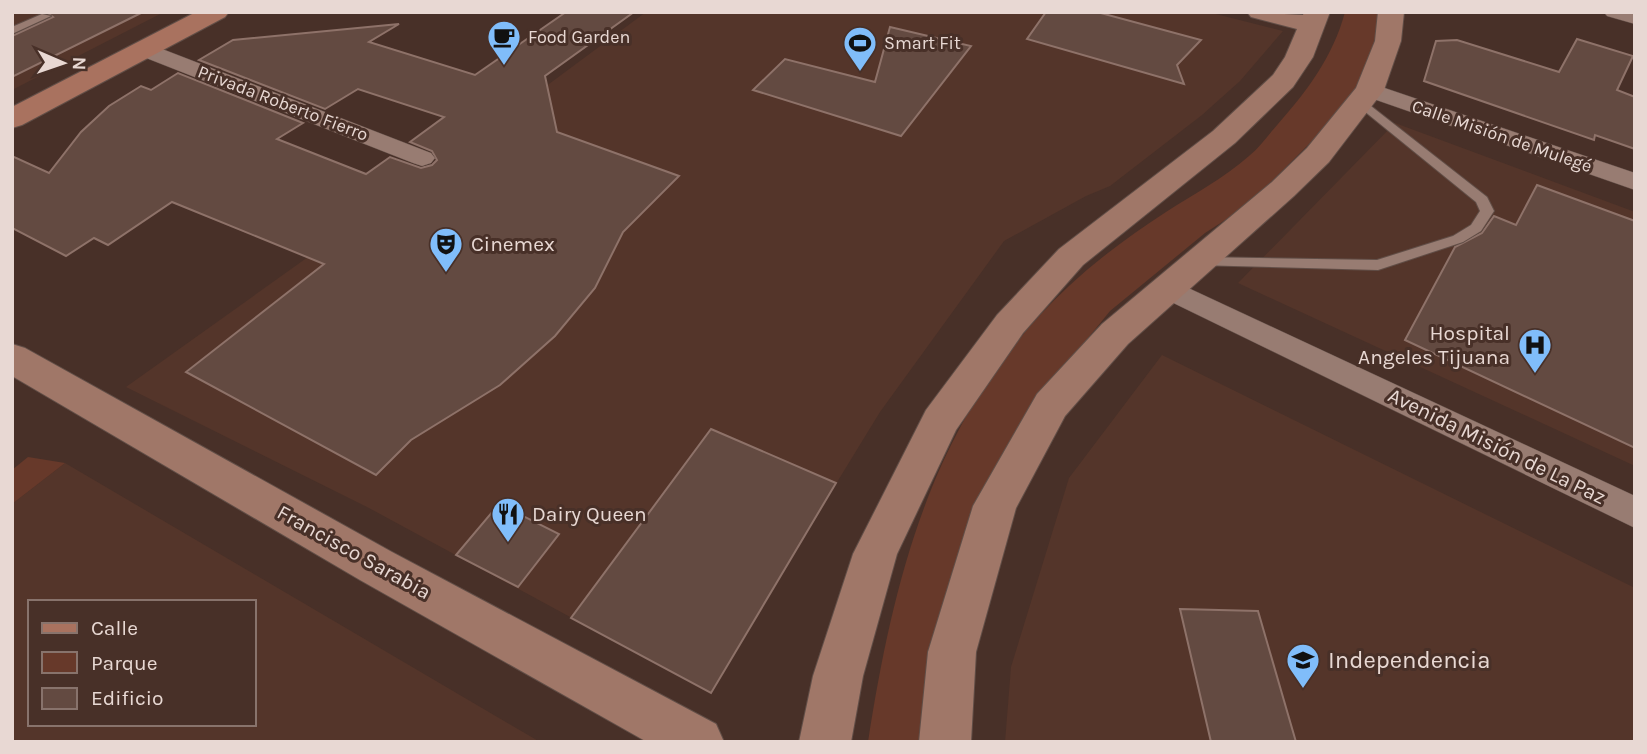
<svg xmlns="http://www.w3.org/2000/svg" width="1647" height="754" font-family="Karla,sans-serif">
<rect width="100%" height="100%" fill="#483028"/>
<!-- built -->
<path fill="#54352a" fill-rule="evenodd" d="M12,12H164L12,90Z
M646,12H1208L1283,31L1240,81L1202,115L1110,186L1086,196L1004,241L880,412L801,541L572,618L369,508L126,387L518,107Z
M1395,123L1635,212V466L1238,283Z
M1162,355L1635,588V742H1005L1011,667L1069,478Z
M65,463L540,742H12V504ZM30,602H254V724H30Z"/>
<!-- green -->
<path fill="#67392a" d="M1345,12H1380L1376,40L1349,104L1247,206L1205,233L1110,311L1071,359L1033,419L940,742H868C895,569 936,410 1069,286C1099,258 1132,234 1166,212C1194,194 1224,178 1249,156C1260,147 1268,135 1278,124C1307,91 1333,57 1345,12Z
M28,457L65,463L12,504V470Z"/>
<!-- building -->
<path fill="#634a41" stroke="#8e7269" stroke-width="2" d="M46,12H143L12,77V36L53,17Z
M566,12H634L545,76L557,132L679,176L623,232L595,288L555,336L500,385L411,440L376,475L186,372L324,264L172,202L108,245L94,238L66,256L12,228V156L49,173L81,132L109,106L141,86L151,90L178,73L303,123L277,139L366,174L390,157L421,168L432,165L437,160L432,151L410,142L444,117L358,89L325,109L199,60L233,40L399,24L369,42L475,75Z
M1046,12H1097L1201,40L1177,65L1184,84L1027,39Z
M890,27L971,46L901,136L753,90L785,59L875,82Z
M1577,39L1633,56L1617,90L1635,97V149L1595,135L1594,140L1424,81L1436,41L1457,40L1559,72Z
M1537,185L1635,221V448L1405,340L1455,247L1482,233L1494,216L1516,225Z
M711,429L836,483L711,693L571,618Z
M499,504L559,534L518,587L456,555Z
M1180,609L1258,611L1296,742H1211Z"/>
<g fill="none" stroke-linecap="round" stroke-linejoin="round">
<defs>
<path id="lane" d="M42,14L51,16L12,34V27Z
M1362,99L1487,197L1494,211L1481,231L1463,242L1378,270L1195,265L1193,262L1200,257L1377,260L1453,236L1471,225L1480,211L1476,202L1358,106L1356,103Z"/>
<path id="street" d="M1604,12H1635V24L1607,16Z
M144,42L431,153L435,158L431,163L422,166L413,163L136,54L133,49L136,44Z
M1370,83L1635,173V190L1362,95L1358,90L1362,85Z
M1169,279L1635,496V528L1159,296L1155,289L1159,282Z"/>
<path id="secondary" d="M1247,12L1303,15L1304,12H1330L1313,57L1293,87L1235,143L1083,265L1023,333L956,430L897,554L863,676L851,742H799L813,676L853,554L926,410L997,315L1059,249L1213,131L1273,75L1285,57L1297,29L1251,17Z
M1378,12H1404L1401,41L1384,90L1329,162L1294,196L1128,344L1065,416L1016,508L976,652L971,742H919L928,652L973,506L1037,394L1102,324L1272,182L1307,148L1356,88L1375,41Z
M12,344L25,348L392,552L716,724L724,742H647L360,580L12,376Z"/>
<path id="primary" d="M196,12H229L225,17L22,125L12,128V107Z"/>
</defs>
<!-- lane casing -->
<use href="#lane" stroke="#614e47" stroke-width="2"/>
<!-- street casing -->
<use href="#street" stroke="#614e47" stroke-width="1"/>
<!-- secondary casing -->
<use href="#secondary" stroke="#614e47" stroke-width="2"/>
<!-- primary casing -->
<use href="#primary" stroke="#614e47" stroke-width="2"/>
<!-- lane -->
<use href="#lane" fill="#987c72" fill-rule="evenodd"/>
<!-- street -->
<use href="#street" fill="#987c72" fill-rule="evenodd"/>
<!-- secondary -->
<use href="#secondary" fill="#a07768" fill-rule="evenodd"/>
<!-- primary -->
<use href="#primary" fill="#a9725f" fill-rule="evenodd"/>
</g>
<!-- icons -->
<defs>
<symbol id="cafe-pin" viewBox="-11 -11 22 30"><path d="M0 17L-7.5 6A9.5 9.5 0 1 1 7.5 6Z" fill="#80bdfa" stroke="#483028"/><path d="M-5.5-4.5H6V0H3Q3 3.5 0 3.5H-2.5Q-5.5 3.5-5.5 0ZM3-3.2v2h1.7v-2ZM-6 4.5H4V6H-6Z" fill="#111"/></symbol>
<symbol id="stadium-pin" viewBox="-11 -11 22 30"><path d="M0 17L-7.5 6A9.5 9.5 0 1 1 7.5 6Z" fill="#80bdfa" stroke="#483028"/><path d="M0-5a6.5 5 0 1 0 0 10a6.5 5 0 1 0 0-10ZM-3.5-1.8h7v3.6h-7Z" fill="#111"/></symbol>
<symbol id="theatre-pin" viewBox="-11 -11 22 30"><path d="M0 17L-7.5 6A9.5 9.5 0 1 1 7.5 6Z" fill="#80bdfa" stroke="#483028"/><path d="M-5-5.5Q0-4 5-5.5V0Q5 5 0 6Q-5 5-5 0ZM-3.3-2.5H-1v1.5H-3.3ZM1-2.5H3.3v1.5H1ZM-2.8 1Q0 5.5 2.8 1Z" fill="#111"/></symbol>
<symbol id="hospital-pin" viewBox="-11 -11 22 30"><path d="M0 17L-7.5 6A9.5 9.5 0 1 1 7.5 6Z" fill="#80bdfa" stroke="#483028"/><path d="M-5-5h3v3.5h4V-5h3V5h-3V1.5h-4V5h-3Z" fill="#111"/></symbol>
<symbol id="restaurant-pin" viewBox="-11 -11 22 30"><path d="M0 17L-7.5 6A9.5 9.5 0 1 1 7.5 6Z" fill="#80bdfa" stroke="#483028"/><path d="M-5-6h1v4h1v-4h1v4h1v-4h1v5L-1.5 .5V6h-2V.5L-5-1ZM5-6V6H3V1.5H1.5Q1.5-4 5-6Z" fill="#111"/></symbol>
<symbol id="school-pin" viewBox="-11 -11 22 30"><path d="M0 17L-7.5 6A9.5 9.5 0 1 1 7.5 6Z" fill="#80bdfa" stroke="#483028"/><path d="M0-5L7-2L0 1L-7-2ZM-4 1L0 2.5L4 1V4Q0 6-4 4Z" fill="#111"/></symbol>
</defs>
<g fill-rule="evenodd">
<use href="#cafe-pin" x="485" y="18" width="38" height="52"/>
<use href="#stadium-pin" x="841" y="24" width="38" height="52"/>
<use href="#theatre-pin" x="427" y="225" width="38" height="52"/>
<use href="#hospital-pin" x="1516" y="326" width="38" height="52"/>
<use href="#restaurant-pin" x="489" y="495" width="38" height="52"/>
<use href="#school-pin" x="1284" y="641" width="38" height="52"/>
</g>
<g text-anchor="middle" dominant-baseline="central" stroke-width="6" stroke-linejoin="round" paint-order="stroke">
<!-- far-poi labels -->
<g font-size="18" fill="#e8d8d3" stroke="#483028" text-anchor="start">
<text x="528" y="37">Food Garden</text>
<text x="884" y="43">Smart Fit</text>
</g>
<!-- far-street labels -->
<g font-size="18" fill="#e8d8d3" stroke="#483028">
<text transform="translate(283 103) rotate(21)">Privada Roberto Fierro</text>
<text transform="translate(1502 136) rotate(19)">Calle Misión de Mulegé</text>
</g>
<!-- poi labels -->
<g font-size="21" fill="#e8d8d3" stroke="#483028" text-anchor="start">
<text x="471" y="244">Cinemex</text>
<text x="1510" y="333" text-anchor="end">Hospital<tspan x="1510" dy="24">Angeles Tijuana</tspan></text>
<text x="532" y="514">Dairy Queen</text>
</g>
<!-- street labels -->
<g font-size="21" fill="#e8d8d3" stroke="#483028">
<text transform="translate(1497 446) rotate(26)">Avenida Misión de La Paz</text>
<text transform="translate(354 552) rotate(29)">Francisco Sarabia</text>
</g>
<!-- near-poi labels -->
<g font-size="24" fill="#e8d8d3" stroke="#483028" text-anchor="start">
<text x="1328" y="660">Independencia</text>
</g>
</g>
<!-- border -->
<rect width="1647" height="754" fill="none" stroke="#e8d8d3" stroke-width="28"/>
<!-- legend -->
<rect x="28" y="600" width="228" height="126" fill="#483028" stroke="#88736c" stroke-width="2"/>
<rect x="42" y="623" width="35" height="10" fill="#a9725f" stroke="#88736c" stroke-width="2"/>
<text x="91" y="635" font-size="21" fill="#e8d8d3">Calle</text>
<rect x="42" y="652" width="35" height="21" fill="#67392a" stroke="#88736c" stroke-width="2"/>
<text x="91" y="670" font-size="21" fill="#e8d8d3">Parque</text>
<rect x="42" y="688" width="35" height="21" fill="#634a41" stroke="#88736c" stroke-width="2"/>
<text x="91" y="705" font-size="21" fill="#e8d8d3">Edificio</text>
<!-- north arrow -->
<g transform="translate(63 63) rotate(92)" stroke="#483028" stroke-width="5" paint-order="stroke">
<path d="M0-5L12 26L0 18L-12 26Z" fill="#e8d8d3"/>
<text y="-10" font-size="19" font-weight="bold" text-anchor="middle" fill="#e8d8d3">N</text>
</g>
</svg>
